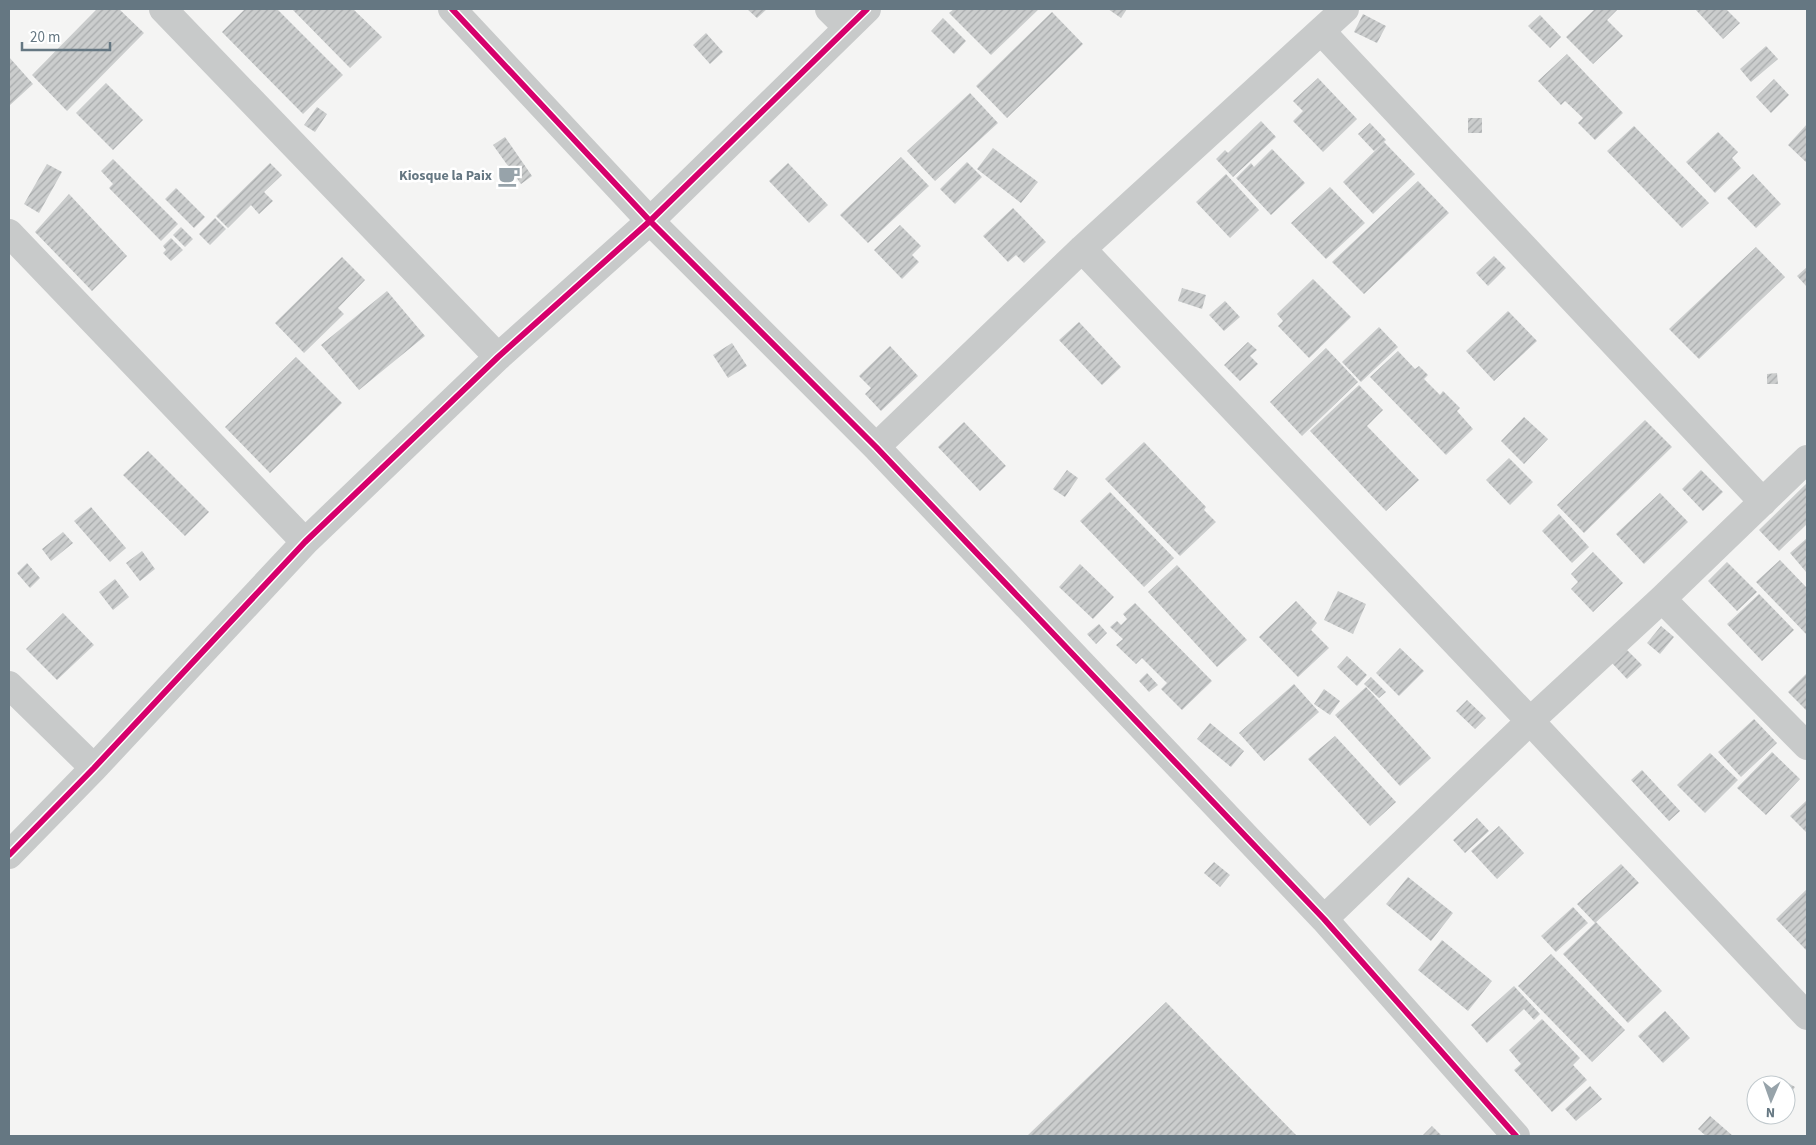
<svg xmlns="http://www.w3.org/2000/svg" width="1816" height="1145" font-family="'Source Sans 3',sans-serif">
<defs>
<pattern id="building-hatch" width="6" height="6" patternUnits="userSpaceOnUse" patternTransform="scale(1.25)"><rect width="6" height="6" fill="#cbcdcd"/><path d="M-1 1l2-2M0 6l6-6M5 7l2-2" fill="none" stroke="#a8abac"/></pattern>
</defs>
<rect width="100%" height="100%" fill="#f4f4f3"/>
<!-- building -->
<path fill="url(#building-hatch)" d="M97,9H119L144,33L67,111L32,75Z
M245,9H277L343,75L303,114L222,32Z
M292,9H353L382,37L350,68Z
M747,9H767L757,18Z
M954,9H1039L991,55L949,13Z
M1108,9H1127L1121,18Z
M1595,9H1618L1607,20L1623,36L1593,64L1566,37Z
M1695,9H1726L1740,23L1723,39Z
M1052,12L1083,44L1007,118L976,86Z
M1363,14L1386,26L1377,43L1354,32Z
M1540,15L1561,37L1550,48L1528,26Z
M943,18L966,41L954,54L931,31Z
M706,33L723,52L710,64L693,45Z
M1766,46L1778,59L1751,82L1740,69Z
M1567,54L1623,113L1595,140L1578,123L1583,118L1565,101L1561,105L1538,81Z
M9,57L33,84L9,106Z
M1318,78L1357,119L1323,152L1293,121L1303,111L1293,101Z
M1774,79L1789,95L1771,113L1756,97Z
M106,83L143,120L113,150L76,113Z
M970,93L998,123L935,181L907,151Z
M317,107L327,114L315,132L304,125Z
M1468,118H1482V133H1468Z
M1261,121L1276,137L1233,177L1216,159L1225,150L1228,153Z
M1370,123L1386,140L1374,151L1358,134Z
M1807,124V163L1788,145Z
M1634,126L1709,203L1682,228L1607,151Z
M1718,132L1738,152L1732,158L1741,168L1715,193L1686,162Z
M505,137L532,176L521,184L493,145Z
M1384,142L1415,174L1373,214L1343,182Z
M993,148L1038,182L1021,203L977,169Z
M1272,149L1305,183L1271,215L1236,178L1251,163L1254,167Z
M901,157L929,186L868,243L840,215Z
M113,159L178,224L161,241L109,188L113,184L101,171Z
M967,162L982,177L955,204L940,189Z
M270,163L282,175L264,192L273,201L259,214L251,205L228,228L216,216Z
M788,163L828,205L809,223L769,181Z
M47,164L62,172L39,213L24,204Z
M1226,174L1259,210L1230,238L1196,202Z
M1753,174L1781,204L1756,228L1727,198Z
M1418,181L1449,213L1364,294L1332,262Z
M1330,187L1365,223L1326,259L1291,223Z
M176,188L205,217L194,228L165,199Z
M69,194L127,256L92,291L35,232Z
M1013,208L1046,242L1024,263L1016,255L1008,262L983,236Z
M215,218L226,229L210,245L199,234Z
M900,225L921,246L912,255L919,262L902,279L874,250Z
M181,227L193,239L185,247L173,235Z
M171,238L183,250L171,261L163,253L166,250L163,246Z
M1756,247L1785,277L1699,359L1669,329Z
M1494,256L1506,268L1488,286L1476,273Z
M342,257L365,280L338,308L344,314L304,353L275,323Z
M1807,267V287L1797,276Z
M1313,279L1351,317L1309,358L1278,326L1283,321L1277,314Z
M1182,288L1206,295L1202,309L1178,301Z
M387,291L425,336L359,390L321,345Z
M1225,301L1240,317L1224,331L1209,315Z
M1508,311L1537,341L1494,381L1466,351Z
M1079,322L1121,367L1102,385L1059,340Z
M1379,327L1398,347L1361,382L1342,362Z
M1248,342L1257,350L1250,356L1258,364L1240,381L1224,365Z
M732,343L747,366L728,378L713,355Z
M890,346L918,376L881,411L865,394L871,388L859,376Z
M1326,348L1358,382L1302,436L1270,402Z
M1398,351L1415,369L1419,366L1428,375L1424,379L1440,395L1443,391L1460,408L1457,411L1473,429L1446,455L1370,377Z
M296,357L342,403L270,473L225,427Z
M1777,373L1778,384H1767V374Z
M1359,385L1383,410L1367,426L1419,480L1386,511L1310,431Z
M1524,417L1548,439L1524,464L1501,441Z
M1645,420L1672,447L1584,533L1557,505Z
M964,422L1006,466L980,491L938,447Z
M1144,442L1206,507L1204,510L1216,522L1180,556L1105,479Z
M148,451L209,512L185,536L123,475Z
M1509,458L1533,482L1510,505L1486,480Z
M1067,470L1078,478L1065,497L1053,489Z
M1701,470L1723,492L1703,511L1682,489Z
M1807,483V524L1779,551L1759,530Z
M1110,492L1174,558L1144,587L1080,521Z
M1660,493L1688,522L1644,564L1616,534Z
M91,507L126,548L110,562L74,521Z
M1559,514L1589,547L1572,563L1542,531Z
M63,532L73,543L51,561L42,549Z
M1807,538V573L1790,553Z
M142,551L155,569L140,581L126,563Z
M1593,552L1623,583L1593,612L1571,589L1578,582L1571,574Z
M1780,560L1807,588V635L1756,582Z
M1727,562L1757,592L1737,611L1708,581Z
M27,563L40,578L30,588L17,573Z
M1080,564L1114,597L1093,619L1059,587Z
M1177,565L1247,640L1217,667L1148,592Z
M115,579L129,597L113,610L99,592Z
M1338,591L1366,604L1353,634L1324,620Z
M1759,594L1794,630L1762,661L1727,624Z
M1296,601L1317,623L1311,630L1329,648L1298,677L1259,637Z
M1135,603L1212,681L1182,710L1161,689L1167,683L1142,658L1136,664L1116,645L1123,639L1110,627L1117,621L1121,625L1127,619L1123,614Z
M63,613L94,645L57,680L26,649Z
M1099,624L1107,633L1096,644L1087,634Z
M1661,626L1674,637L1660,654L1647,643Z
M1400,648L1424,671L1399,696L1376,673Z
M1626,649L1642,665L1627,679L1611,662Z
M1347,656L1367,675L1357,686L1337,667Z
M1147,673L1158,685L1149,692L1139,681Z
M1807,673V711L1788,692Z
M1371,677L1386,692L1379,698L1364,684Z
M1294,684L1319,712L1264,761L1239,733Z
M1366,687L1431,758L1400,786L1335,715Z
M1324,689L1340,701L1330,715L1314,704Z
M1467,700L1486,718L1475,729L1456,711Z
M1754,719L1777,743L1741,777L1718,752Z
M1210,723L1244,751L1231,767L1197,739Z
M1335,736L1396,802L1370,826L1308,759Z
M1772,752L1800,779L1766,815L1737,788Z
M1710,753L1738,780L1705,813L1677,785Z
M1642,770L1680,811L1669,821L1631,780Z
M1807,800V833L1790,816Z
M1477,818L1489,831L1465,853L1453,840Z
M1499,826L1524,853L1497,879L1471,851Z
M1214,862L1230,875L1220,887L1204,873Z
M1621,864L1639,883L1595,923L1577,904Z
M1408,877L1453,913L1431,941L1386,904Z
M1807,889V951L1776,919Z
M1573,907L1588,923L1556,952L1541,936Z
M1596,922L1662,991L1628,1023L1563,954Z
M1442,940L1492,981L1468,1011L1418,970Z
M1551,954L1625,1030L1592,1062L1518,986Z
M1514,986L1540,1014L1534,1020L1524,1009L1487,1043L1471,1025Z
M1166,1002L1297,1136H1027Z
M1665,1011L1690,1038L1663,1063L1638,1036Z
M1542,1019L1580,1058L1573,1065L1587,1080L1552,1112L1514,1070L1521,1064L1509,1050Z
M1783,1080L1795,1087L1786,1101V1085H1780Z
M1590,1086L1602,1099L1576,1121L1565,1109Z
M1761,1115H1777L1772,1123L1760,1116Z
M1710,1116L1733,1136H1706L1698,1129Z
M1432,1126L1442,1136H1422Z"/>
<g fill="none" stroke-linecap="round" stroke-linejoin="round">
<!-- street -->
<path stroke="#c8caca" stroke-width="28" d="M163,9L498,357
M452,9L650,221L876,447L1324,919L1516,1136
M829,9L847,27
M1321,31L1763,502
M9,233L305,542
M1082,249L1530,721L1807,1016
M876,447L1082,249L1345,9
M1662,599L1807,746
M9,685L94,768
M9,855L94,768L305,542L498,357L650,221L867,9
M1324,919L1530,721L1662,599L1807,459"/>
<defs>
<path id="cycleway" d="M452,9L650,221L876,447L1324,919L1516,1136
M9,855L94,768L305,542L498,357L650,221L867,9"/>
</defs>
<!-- cycleway casing -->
<use href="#cycleway" stroke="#fff" stroke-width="9"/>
<!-- cycleway -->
<use href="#cycleway" stroke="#d6006c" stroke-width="6"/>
</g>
<!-- icons -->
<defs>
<symbol id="cafe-bare" viewBox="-9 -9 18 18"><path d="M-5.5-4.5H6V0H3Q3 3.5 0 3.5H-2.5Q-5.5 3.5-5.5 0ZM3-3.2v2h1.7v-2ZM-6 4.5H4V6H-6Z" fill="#97a3aa" stroke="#fff" stroke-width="2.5" paint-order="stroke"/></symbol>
</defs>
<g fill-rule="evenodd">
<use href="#cafe-bare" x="493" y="160" width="32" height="32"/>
</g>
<g text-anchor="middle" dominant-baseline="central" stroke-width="5" stroke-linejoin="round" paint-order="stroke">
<!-- poi labels -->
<g font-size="14" font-weight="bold" fill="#657782" stroke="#fff" text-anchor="end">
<text x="492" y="176">Kiosque la Paix</text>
</g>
</g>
<!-- border -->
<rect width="1816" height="1145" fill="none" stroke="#657782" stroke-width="20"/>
<!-- north arrow -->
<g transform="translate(1771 1100) rotate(182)"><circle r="24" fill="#ffffff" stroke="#c1c9cd"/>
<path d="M0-4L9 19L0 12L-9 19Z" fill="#97a3aa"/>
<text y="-8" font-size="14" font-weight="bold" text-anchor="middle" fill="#657782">N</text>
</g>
<!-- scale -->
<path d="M22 42v8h88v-8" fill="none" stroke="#657782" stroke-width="2.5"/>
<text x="30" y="42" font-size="15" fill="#657782" stroke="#ffffff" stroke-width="4" paint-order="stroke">20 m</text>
</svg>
